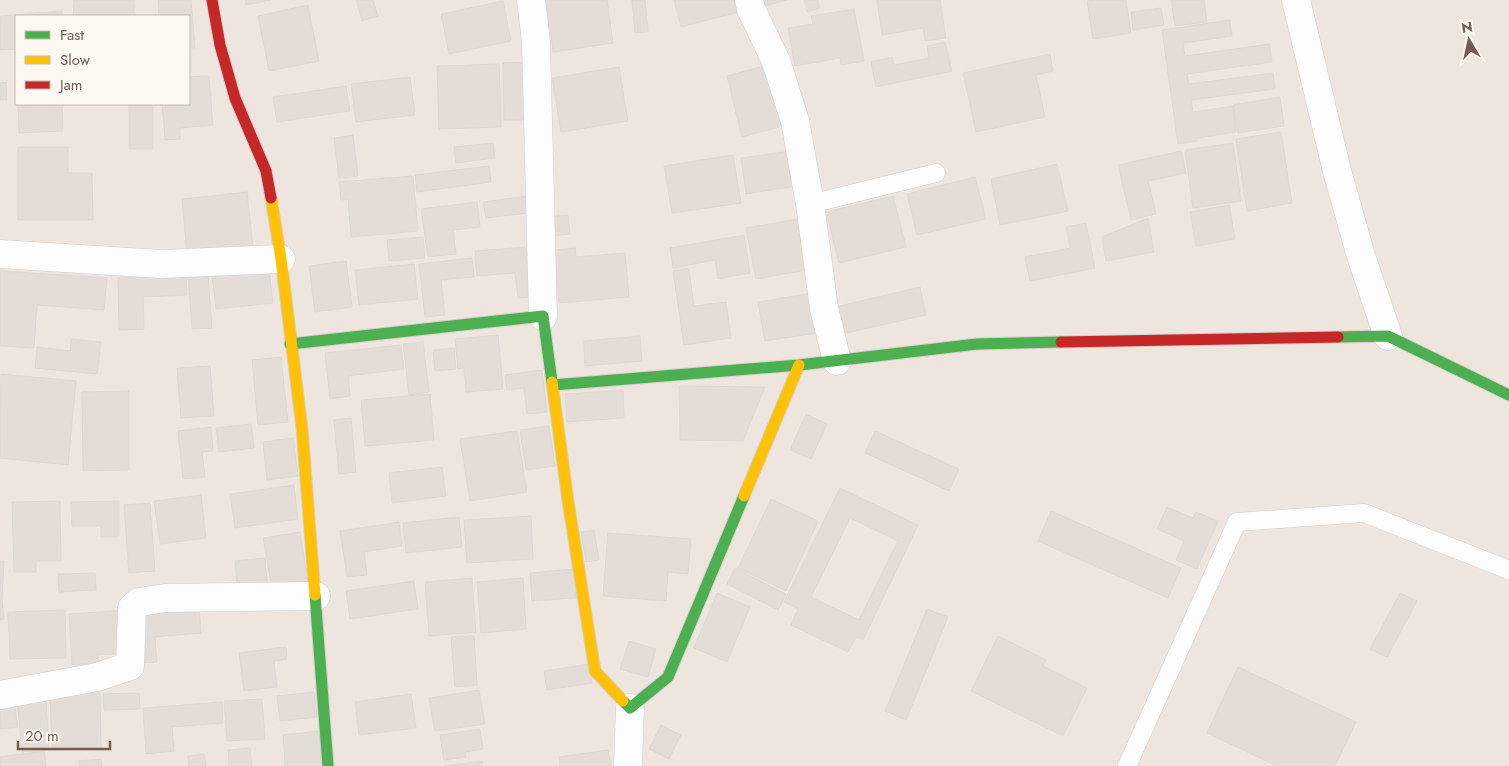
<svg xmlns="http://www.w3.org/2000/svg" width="1509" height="766" font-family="Jost,sans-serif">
<rect width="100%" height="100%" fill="#f6f3f0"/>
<!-- residential -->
<path fill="#eee6de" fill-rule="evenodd" d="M0,0H1509V766H0ZM16,16H189V104H16Z"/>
<!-- building -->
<path fill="#e3dcd7" stroke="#dfd7d2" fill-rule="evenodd" d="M74,0H134V16H73Z
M158,0H191L195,48H189V16H159Z
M245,0H271L246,5Z
M356,0H373L378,16L362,21Z
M546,0H607L613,43L553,52Z
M632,0H645L648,32L635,33Z
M674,0H743L746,10L681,27Z
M756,0H787L758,8Z
M804,0H818L820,8L807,12Z
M877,0H940L946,38L925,41L923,28L882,35Z
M1096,0H1126L1131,33L1093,39L1087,1Z
M1171,0H1204L1207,22L1175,26Z
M503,1L511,41L449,54L441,14Z
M308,5L319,61L269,71L258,16Z
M1161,8L1164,25L1133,30L1131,12Z
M854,9L864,61L841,65L840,58L795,66L788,28L813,24L811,16Z
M62,11V16H16V49L0,50V16Z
M1230,20L1232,36L1183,43L1185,56L1269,44L1272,62L1187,74L1189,84L1273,73L1275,89L1191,100L1193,112L1233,106L1236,132L1197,138V141L1178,144L1162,30Z
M945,42L952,71L876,87L871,62L892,57L894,65L929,58L927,46Z
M1050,54L1053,71L1036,75L1045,117L976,132L963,73Z
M533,62L535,120H504L503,63Z
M499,64L501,127L439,129L437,66Z
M768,65L783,126L742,137L727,76Z
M619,67L628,121L561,132L552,78Z
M209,76L213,125L180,128V139L165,140L162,104H189V77Z
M410,77L415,115L356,122L351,84Z
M6,82L7,100H0V83Z
M346,86L350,111L277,122L273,97Z
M1280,97L1284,126L1238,133L1233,105Z
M62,104L63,131L19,133L18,106Z
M129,104H153V149H129Z
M1281,132L1292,203L1247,211L1236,139Z
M353,135L358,176L339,178L334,138Z
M493,143L495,158L456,163L454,147Z
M1233,143L1241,201L1193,208L1185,150Z
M18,147H68V173H92L93,220H18Z
M791,151L796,186L746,194L741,158Z
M1181,151L1186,173L1148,181L1156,214L1131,220L1118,165Z
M733,155L741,203L672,213L664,166Z
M1057,164L1068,211L1000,225L991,179Z
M489,166L491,182L417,192L415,175Z
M413,176L418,231L351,237L348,199L341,200L339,182Z
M975,177L986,219L917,235L907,194Z
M247,192L253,247L187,254L182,199Z
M535,195L537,212L486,218L483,202Z
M893,196L906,247L839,263L826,212Z
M477,202L480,227L453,230L456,254L428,257L421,209Z
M1229,205L1235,239L1196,246L1190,212Z
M568,215L570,234L551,236L550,217Z
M1148,218L1154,252L1106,261L1102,237Z
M798,219L807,270L756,279L746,228Z
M1086,223L1095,268L1030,281L1025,257L1070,248L1066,227Z
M744,235L750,273L718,279L715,260L673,268L670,248Z
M423,237L425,258L389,261L387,240Z
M538,246L543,296L518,298L515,273L477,276L475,251Z
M575,248L576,257L625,253L629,297L559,303L554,250Z
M472,258L474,277L441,280L445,315L425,317L419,264Z
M346,261L352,307L315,312L309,266Z
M414,264L418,299L359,305L355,270Z
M269,269L273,303L216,309L212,275Z
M689,269L694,306L726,302L731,338L684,345L673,271Z
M0,271L107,278L104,310L37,305L34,348L0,346Z
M186,275L187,295L143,297L144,329L119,330L118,278Z
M208,275L212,328L192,329L188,276Z
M920,287L926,315L842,334L835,307Z
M818,292L824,332L765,341L758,302Z
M498,335L503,389L466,392L464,368L458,369L455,339Z
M640,336L642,361L585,366L584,341Z
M71,339L101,342L97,374L35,368L37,347L70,351Z
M423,342L429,392L409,395L403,344Z
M401,345L404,369L348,376L350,396L330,399L325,353Z
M454,348L456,369L435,371L433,350Z
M281,357L288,422L258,425L252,360Z
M210,366L214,416L181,418L177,368Z
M542,370L547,412L527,414L524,388L507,390L505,375Z
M1,374L76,381L68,465L0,458Z
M679,386L765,387L743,441L680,440Z
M623,390L624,418L567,422L565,394Z
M129,391V470L83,471L82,392Z
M430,394L434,440L365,446L361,400Z
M806,414L827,424L811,459L790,450Z
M351,418L356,472L339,474L334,420Z
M251,424L254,448L219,452L216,428Z
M549,426L555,466L526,470L520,430Z
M211,427L213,451L202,452L205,477L183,479L178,431Z
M517,431L527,492L470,501L460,439Z
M875,431L959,469L949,491L865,453Z
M293,438L298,476L267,480L263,442Z
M442,467L446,496L392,503L389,473Z
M294,485L298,519L235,528L230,494Z
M840,488L918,525L863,640L856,637L848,652L791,625L798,609L784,602ZM850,518L898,541L859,620L811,597Z
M201,495L206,538L160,544L154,501Z
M771,499L818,521L786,591L738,568Z
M60,501L61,561H36V572H14L12,502Z
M119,501V537H101V526H72L71,502Z
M150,503L155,571L129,573L124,505Z
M1167,507L1193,518L1196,512L1218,521L1197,569L1176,560L1184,541L1157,529Z
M1051,511L1181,568L1168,598L1038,541Z
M531,516L533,559L467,563L464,520Z
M459,517L462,547L406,553L403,523Z
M399,522L402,546L364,552L367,575L347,577L340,531Z
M594,530L599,560L586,562L581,532Z
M300,532L309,588L273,594L263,538Z
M608,533L691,539L688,574L668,572L666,601L603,596Z
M265,558L268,591L238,593L235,561Z
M0,561H4L2,600L4,619L0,620Z
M735,568L786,594L778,610L727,584Z
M574,569L576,598L532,601L530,573Z
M95,573L96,590L59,592L58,574Z
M472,578L476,632L429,636L425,582Z
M523,578L526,629L481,633L477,582Z
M414,581L418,609L350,619L346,591Z
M717,593L750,607L727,662L694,648Z
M1400,593L1417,601L1387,657L1370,649Z
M199,608L201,633L155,637L157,662L140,663L136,613Z
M927,609L948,617L906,720L885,711Z
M65,610L66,658L10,659L8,612Z
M127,610L130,653L98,655V663L72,665L69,614Z
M474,636L477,685L455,687L451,637Z
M998,636L1046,660L1043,666L1087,688L1063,736L971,691Z
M629,641L656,649L648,677L620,669Z
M286,647L287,659L274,661L277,687L244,691L239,653Z
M589,664L592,683L547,690L544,671Z
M1238,667L1356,722L1335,766H1277L1207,733Z
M479,690L485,724L435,731L429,698Z
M314,692L317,717L280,721L277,696Z
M100,693L101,749L52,750L50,694Z
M139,693L140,709L104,710L103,694Z
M411,694L416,728L359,735L355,702Z
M46,698L49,750L22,752L17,700Z
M262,699L265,739L227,741L224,701Z
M14,701L18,727L0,729V703Z
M222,702L223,723L172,727L174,751L146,754L143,708Z
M661,725L681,735L669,759L649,749Z
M480,729L483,749L465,752L466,757L444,760L440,735Z
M320,731L323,766H285L283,735Z
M250,748L252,766H229L228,750Z
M608,750L611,766H560L559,757Z
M44,751L46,766H0V757Z
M204,754L206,766H189L188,756Z
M101,759L102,766H79V761Z
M482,761L483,766H445Z"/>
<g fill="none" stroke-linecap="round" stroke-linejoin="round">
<defs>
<path id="lane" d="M810,204L936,173
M1127,766L1237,522L1364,513L1509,570"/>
<path id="street" d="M531,0L536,42L543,316
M749,0L751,9L776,61L795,121L810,204L824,308L837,361
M1296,0L1337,171L1361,256L1388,336
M0,254L161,264L281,259
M0,695L97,677L130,666L132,608L139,602L165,598L316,596
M628,766L630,708"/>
<path id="fast" d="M1338,337L1388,336L1509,395
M290,344L543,316L552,382
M553,385L799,365L977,344L1061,342
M315,595L328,766
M623,701L630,708L668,677L744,496"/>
<path id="slow" d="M271,198L281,259L302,428L315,595
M552,382L568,501L595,671L623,701
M744,496L799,365"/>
<path id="jam" d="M212,0L220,45L235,98L266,171L271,198
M1061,342L1338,337"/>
</defs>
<!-- lane casing -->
<use href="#lane" stroke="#d4cfca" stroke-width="19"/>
<!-- street casing -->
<use href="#street" stroke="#d4cfca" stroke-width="29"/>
<!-- fast casing -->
<use href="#fast" stroke="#d4cfca" stroke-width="13"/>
<!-- slow casing -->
<use href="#slow" stroke="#d4cfca" stroke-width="13"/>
<!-- jam casing -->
<use href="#jam" stroke="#d4cfca" stroke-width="13"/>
<!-- lane -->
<use href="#lane" stroke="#fefdfd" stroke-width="18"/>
<!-- street -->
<use href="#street" stroke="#fefdfd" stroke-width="28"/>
<!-- fast -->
<use href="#fast" stroke="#4caf50" stroke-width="11"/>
<!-- slow -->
<use href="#slow" stroke="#ffc107" stroke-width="11"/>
<!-- jam -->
<use href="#jam" stroke="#c62828" stroke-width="11"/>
</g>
<!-- legend -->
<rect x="15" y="15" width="175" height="90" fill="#fdf8f2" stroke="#c6bab2"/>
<rect x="25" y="31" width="25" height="8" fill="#4caf50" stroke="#c6bab2"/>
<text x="60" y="40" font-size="15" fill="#735c51">Fast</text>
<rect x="25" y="56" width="25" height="8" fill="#ffc107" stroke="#c6bab2"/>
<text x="60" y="65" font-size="15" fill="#735c51">Slow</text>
<rect x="25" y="81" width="25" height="8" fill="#c62828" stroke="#c6bab2"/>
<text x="60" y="90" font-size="15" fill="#735c51">Jam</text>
<!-- north arrow -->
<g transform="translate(1469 40) rotate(351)" stroke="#fdf8f2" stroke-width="4" paint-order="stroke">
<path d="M0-4L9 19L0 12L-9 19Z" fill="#735c51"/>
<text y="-8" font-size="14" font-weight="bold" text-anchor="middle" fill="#735c51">N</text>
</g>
<!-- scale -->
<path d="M18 741v8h92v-8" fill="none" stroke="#735c51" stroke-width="2.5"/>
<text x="25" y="741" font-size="15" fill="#735c51" stroke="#fdf8f2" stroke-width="4" paint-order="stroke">20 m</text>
</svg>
